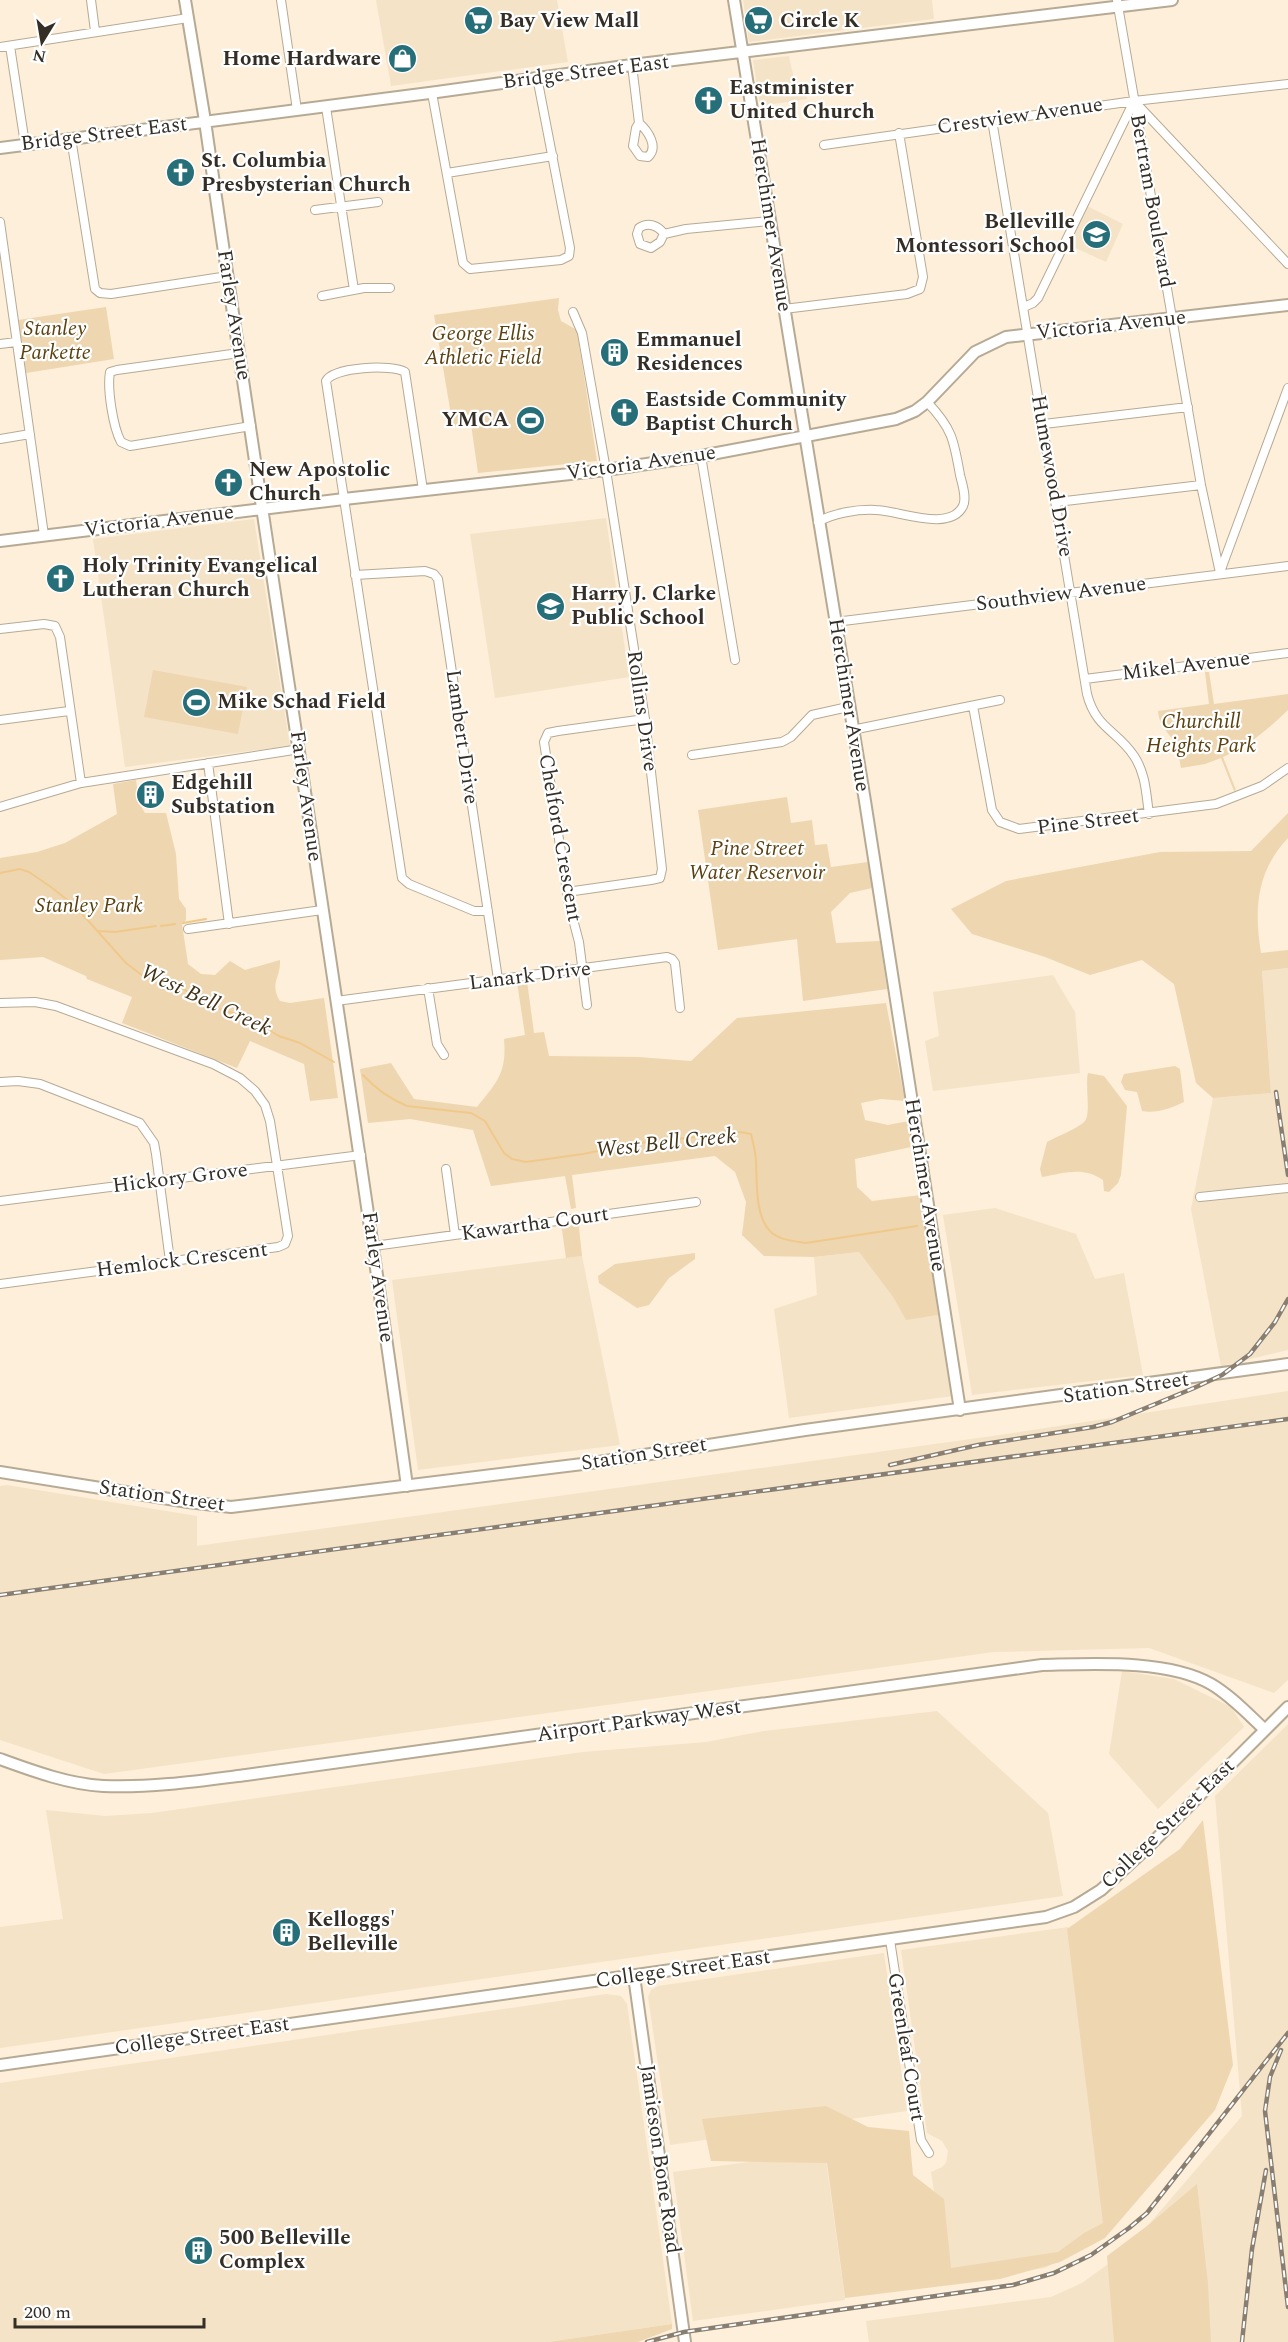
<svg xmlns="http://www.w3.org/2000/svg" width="1288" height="2342" font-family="Spectral,serif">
<rect width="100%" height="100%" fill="#fdefd9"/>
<!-- built -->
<path fill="#f5e3c7" d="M376,0H557L568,62L391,86Z
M743,0H932L934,19L749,42Z
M789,56L795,84L804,83L807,99L760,106L753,60Z
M1087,206L1123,224L1106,262L1069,245Z
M606,518L629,677L495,698L470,534Z
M254,519L290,746L125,767L93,539Z
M1288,968V1350L1221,1366L1191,1209L1213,1098L1271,1093L1262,971Z
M1053,975L1075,1012L1080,1073L933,1091L925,1041L939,1036L933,992Z
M995,1208L1076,1234L1095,1279L1124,1273L1143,1375L972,1395L943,1215Z
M859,1252L893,1297L906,1319L938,1315L953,1396L789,1418L774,1309L817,1295L814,1257Z
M582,1256L620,1445L418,1470L392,1280Z
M1288,1391V1680L1274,1693L1149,1648L994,1652L104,1774L0,1740V1486L7,1485L197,1516V1546L1007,1434Z
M1122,1671L1174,1679L1231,1707L1244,1727L1158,1809L1109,1754Z
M937,1711L1048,1813L1063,1896L0,2048V1927L63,1919L46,1810L105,1816L152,1813L583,1752L706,1742L764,1731Z
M1288,1724V2342H869L866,2321L1051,2297L1082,2283L1111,2262L1138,2237L1242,2116L1215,1796Z
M1068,1927L1110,2220L1069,2255L1045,2268L948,2283L931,2172L942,2167L946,2163L948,2151L942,2141L927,2133L901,1950Z
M884,1953L907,2111L670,2145L648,1997L651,1990L658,1986Z
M606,1994L621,1996L627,2004L672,2324L548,2342H0V2083Z
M825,2152L845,2300L693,2321L673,2172Z"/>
<!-- green -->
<path fill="#eed6b1" d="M559,298L558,310L561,321L577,330L597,461L478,473L471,424L453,426L434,315Z
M106,307L114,359L26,373L18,320Z
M153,670L247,687L238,734L144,717Z
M1205,672H1209L1214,704L1288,694V710C1268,729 1249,746 1223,757L1236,790L1234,791L1221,758L1205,764L1181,768C1179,756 1177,745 1170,736C1162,725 1160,725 1158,711L1209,704Z
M136,780L139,803L145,813H166L176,854L179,899L186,909V920L182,924C184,938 186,950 188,964L201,974L215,975L230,961L245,970L280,960C281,978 269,983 280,1001L290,1003L324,998L338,1098L310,1101L304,1064L250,1041L237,1068L122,1023L132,997L87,979L86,976L43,957L0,960V858L37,852L65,843L117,814L113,784Z
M787,797L791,823L812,820L815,845L827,844L831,867L868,862L872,888L850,893L831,912L836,943L880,941L887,989L803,1001L797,939L718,950L698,810Z
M1288,813V838C1256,872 1254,909 1261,953L1288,950V968L1262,971L1271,1093L1213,1098L1196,1083L1174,984L1142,960L1090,975L1045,957L972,934L951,909L1006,881L1160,852L1251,851Z
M527,981L534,1033L544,1032L549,1056L638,1057L691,1061L737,1018L886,1003L905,1101L881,1099L861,1103L865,1120L888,1125L909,1121L911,1147L855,1159L857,1187L872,1201L921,1195L938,1315L906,1320L893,1297L859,1252L814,1257L764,1256L742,1235L746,1202L735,1172L715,1156L572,1175L576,1208L571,1209L565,1176L491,1186L473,1130L410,1119L368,1123L360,1069L391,1063L414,1099L477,1107C497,1082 507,1073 504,1039L525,1035L517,982Z
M1175,1066L1180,1069L1184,1102C1172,1108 1155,1114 1142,1111L1137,1092L1125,1090L1121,1082L1124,1074Z
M1088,1073L1104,1076L1127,1106L1121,1175L1118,1183L1109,1192L1104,1191L1103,1180C1084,1166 1064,1173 1042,1177L1040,1169L1047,1142C1056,1137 1079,1128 1085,1121C1091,1113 1085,1086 1088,1073Z
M581,1222L579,1228L582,1256L566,1258L562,1230L558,1225Z
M695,1253V1259L669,1278L649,1305L637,1308L599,1283L598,1276L615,1264Z
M1203,1820L1233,2065L1215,2110L1105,2238L1060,2262L1000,2279L845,2298L827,2163L711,2161L702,2119L826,2106L868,2127L909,2131L913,2175L944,2199L951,2268L1058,2252L1084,2233L1103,2223L1067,1929L1180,1849Z
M1197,2184L1208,2284L1211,2342H1114L1107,2256L1147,2226Z
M672,2324V2329L638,2342H548Z"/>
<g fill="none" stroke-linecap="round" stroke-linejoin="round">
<!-- stream -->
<path stroke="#f0c98a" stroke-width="2" d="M0,873L20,869L29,872L51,887L75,906L126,963L143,976L178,986L219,1009L247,1017L279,1036L300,1043L334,1062
M183,923L206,919
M161,926L175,924
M99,931L115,932L156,926
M363,1075C375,1088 390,1099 407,1106L471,1113L485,1121L504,1153L512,1159L526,1162L583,1154L631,1144L740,1132L751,1134C753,1143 756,1153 756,1162C757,1182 755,1216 770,1231C778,1240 794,1241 806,1243L917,1226"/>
<defs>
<path id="street" d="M91,0L95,31
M281,0L297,110
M1117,0L1201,485L1220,573
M10,46L25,144
M0,47L188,18
M632,65L639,123L636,128L633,146L640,156L648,157C659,147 648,131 639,123
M432,93L463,263L470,269L561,260L569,256L570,248L537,77
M1135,102L1288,264
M326,107L354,290
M992,120L1087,694C1096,729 1117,730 1134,756C1146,774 1146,794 1149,814
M71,138L95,289L100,293L111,294L228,276
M824,145L1134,101L1288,84
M447,173L553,156
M315,210L378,202
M0,222L44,535
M664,234L660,242L651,248L640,244L637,234L639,228C648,222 658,225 664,234L686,229L769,221
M322,296L364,288H390
M1024,307L1033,303L1038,298L1134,101
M784,309L907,294L920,289L923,277L899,133
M0,344L16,342
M239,353L117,370L110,372C107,389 113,427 121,442L130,446L251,426
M1044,424L1188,407
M0,439L30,434
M701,456L735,660
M423,490L405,372C392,364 333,367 326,381L402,878L409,884L474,911H488
M1057,502L1201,485
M818,522C833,513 858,509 876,510C897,510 950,533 963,506C967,498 962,483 960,475C954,440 952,428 927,402
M1220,572L1288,388
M355,575L425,571L434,574L438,579L498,979
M835,622L1288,566
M0,629L44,624L55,626L60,637L81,783
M1085,679L1288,653
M973,706L992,810L1000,822L1019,829L1216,804L1262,786L1288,768
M0,720L69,711
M852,730L1000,700
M692,755L782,742L791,737L812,715L848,707
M208,763L229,924
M0,807L81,783L300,749
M567,892L651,880L660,878L662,869L645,719L606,470L582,333L573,312
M188,929L322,910
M428,988L437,1044L444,1055
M336,1001L667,957L672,959L675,963L680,1008
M0,1003L35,1002L56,1006L213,1064L240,1078L255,1091L265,1105L270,1121L288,1236L285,1244L278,1247L0,1284
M587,1005L579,942L569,904L544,742L548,733L558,731L645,719
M0,1082L18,1081L40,1084L140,1123L154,1143L156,1154L170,1261
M446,1169L455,1235
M1200,1197L1288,1188
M0,1201L361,1155
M374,1246L696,1202
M890,1940L921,2140L929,2153"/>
<path id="secondary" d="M185,0L205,121C270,576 344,1030 407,1486
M734,0L865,801L960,1410
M0,148L437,92L632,65L1172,0
M0,541L344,499L606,470L701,456L896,419L915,411L927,402L975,352L1006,337L1288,305
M0,1472L188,1502L231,1507L599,1462L805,1430L1288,1364
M0,1759C33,1771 68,1784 103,1786C151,1788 199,1781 246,1775L1042,1665C1091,1664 1167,1659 1211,1684C1230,1695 1248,1714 1264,1729
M634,1976L685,2342
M0,2065L1046,1917L1074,1907L1101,1890L1148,1847L1288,1707"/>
</defs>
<!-- street casing -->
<use href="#street" stroke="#b7aa95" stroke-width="10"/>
<!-- secondary casing -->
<use href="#secondary" stroke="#b7aa95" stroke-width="14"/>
<!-- street -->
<use href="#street" stroke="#fff" stroke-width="8"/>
<!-- secondary -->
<use href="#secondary" stroke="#fff" stroke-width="10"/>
<defs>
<path id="rail" d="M1276,1092L1288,1175
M890,1465L978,1445L1093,1427L1112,1422L1194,1388L1222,1375L1250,1354L1275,1322L1288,1299
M0,1595L1288,1419
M1281,2050L1270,2077L1265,2111L1288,2307
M647,2342L684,2332L1013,2285L1054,2273L1091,2255L1129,2228L1147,2213L1288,2033
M1242,2342L1252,2249L1266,2170"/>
</defs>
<!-- rail casing -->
<use href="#rail" stroke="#887e71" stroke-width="4.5"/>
<!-- rail -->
<use href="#rail" stroke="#fff" stroke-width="2" stroke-dasharray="7" stroke-linecap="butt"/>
</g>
<!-- icons -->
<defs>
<symbol id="supermarket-disc" viewBox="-11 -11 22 22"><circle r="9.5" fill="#266f79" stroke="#fff"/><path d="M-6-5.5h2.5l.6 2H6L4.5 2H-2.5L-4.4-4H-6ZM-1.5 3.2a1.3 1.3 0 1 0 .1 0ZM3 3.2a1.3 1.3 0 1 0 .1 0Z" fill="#fff"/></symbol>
<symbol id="shop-disc" viewBox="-11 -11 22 22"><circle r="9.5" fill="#266f79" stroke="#fff"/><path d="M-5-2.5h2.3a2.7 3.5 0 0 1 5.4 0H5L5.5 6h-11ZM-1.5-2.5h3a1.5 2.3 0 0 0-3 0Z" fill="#fff"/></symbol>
<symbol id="church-disc" viewBox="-11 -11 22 22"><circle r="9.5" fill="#266f79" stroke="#fff"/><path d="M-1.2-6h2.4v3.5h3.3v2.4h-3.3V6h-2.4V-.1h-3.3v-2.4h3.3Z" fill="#fff"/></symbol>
<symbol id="school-disc" viewBox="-11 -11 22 22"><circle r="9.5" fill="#266f79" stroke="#fff"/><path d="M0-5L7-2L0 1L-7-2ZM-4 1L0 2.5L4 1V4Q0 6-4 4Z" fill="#fff"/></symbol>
<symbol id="building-disc" viewBox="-11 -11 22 22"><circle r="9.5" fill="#266f79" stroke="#fff"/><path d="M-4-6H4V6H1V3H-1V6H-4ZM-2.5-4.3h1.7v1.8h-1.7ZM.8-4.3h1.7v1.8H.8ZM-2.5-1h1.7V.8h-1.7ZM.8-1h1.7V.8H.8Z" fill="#fff"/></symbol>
<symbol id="stadium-disc" viewBox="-11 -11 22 22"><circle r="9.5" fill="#266f79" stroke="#fff"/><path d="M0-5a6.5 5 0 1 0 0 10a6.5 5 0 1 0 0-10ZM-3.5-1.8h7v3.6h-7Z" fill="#fff"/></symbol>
</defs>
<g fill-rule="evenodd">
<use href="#supermarket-disc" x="462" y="4" width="33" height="33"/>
<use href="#supermarket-disc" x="742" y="4" width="33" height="33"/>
<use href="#shop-disc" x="386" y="42" width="33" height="33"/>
<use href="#church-disc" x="692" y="84" width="33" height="33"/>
<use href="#church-disc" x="164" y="156" width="33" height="33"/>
<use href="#school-disc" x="1080" y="218" width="33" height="33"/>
<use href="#building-disc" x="598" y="336" width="33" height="33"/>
<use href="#church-disc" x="608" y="396" width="33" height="33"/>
<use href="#stadium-disc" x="514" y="404" width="33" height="33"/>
<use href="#church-disc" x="212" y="466" width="33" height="33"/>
<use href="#church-disc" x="44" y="562" width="33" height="33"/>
<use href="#school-disc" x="534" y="590" width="33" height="33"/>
<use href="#stadium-disc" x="180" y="686" width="33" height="33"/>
<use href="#building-disc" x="134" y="778" width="33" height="33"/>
<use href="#building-disc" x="270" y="1916" width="33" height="33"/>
<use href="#building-disc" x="182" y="2234" width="33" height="33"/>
</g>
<g text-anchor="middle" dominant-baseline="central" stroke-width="4.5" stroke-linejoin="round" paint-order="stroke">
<!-- poi labels -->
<g font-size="21" font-weight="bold" fill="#342e26" stroke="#fff" text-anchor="start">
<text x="499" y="21">Bay View Mall</text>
<text x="780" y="21">Circle K</text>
<text x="381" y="59" text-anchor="end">Home Hardware</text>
<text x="729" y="88">Eastminister<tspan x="729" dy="24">United Church</tspan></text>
<text x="201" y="161">St. Columbia<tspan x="201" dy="24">Presbysterian Church</tspan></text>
<text x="1075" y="222" text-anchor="end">Belleville<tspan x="1075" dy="24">Montessori School</tspan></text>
<text x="636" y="340">Emmanuel<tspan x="636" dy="24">Residences</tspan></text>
<text x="645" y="400">Eastside Community<tspan x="645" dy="24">Baptist Church</tspan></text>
<text x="509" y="420" text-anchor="end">YMCA</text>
<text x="249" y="470">New Apostolic<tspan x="249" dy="24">Church</tspan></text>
<text x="82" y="566">Holy Trinity Evangelical<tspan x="82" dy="24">Lutheran Church</tspan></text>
<text x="571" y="594">Harry J. Clarke<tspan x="571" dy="24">Public School</tspan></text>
<text x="217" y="702">Mike Schad Field</text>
<text x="171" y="783">Edgehill<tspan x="171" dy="24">Substation</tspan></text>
<text x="307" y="1920">Kelloggs'<tspan x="307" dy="24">Belleville</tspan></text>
<text x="219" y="2238">500 Belleville<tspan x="219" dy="24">Complex</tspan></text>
</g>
<!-- street labels -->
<g font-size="21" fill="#342e26" stroke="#fff">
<text transform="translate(586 72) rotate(-7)">Bridge Street East</text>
<text transform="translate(1020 116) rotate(-8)">Crestview Avenue</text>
<text transform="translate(104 134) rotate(-7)">Bridge Street East</text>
<text transform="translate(1152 201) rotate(80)">Bertram Boulevard</text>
<text transform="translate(771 225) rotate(81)">Herchimer Avenue</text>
<text transform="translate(234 315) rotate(81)">Farley Avenue</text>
<text transform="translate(1111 325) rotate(-6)">Victoria Avenue</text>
<text transform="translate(641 463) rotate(-8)">Victoria Avenue</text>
<text transform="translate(1052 476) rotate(80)">Humewood Drive</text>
<text transform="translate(159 521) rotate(-7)">Victoria Avenue</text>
<text transform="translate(1061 594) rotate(-7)">Southview Avenue</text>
<text transform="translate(1186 666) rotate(-7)">Mikel Avenue</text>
<text transform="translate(849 705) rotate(81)">Herchimer Avenue</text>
<text transform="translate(642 711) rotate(82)">Rollins Drive</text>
<text transform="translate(462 737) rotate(82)">Lambert Drive</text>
<text transform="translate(306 796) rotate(82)">Farley Avenue</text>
<text transform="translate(1088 822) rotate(-7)">Pine Street</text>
<text transform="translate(560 838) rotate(80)">Chelford Crescent</text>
<text transform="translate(530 976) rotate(-7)">Lanark Drive</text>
<text transform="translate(180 1178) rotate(-7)">Hickory Grove</text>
<text transform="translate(925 1185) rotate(81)">Herchimer Avenue</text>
<text transform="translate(535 1224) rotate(-8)">Kawartha Court</text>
<text transform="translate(182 1260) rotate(-7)">Hemlock Crescent</text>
<text transform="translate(378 1277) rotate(82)">Farley Avenue</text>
<text transform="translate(1126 1388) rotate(-8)">Station Street</text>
<text transform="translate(644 1454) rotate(-9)">Station Street</text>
<text transform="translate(162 1496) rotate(8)">Station Street</text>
<text transform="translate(639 1721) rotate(-8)">Airport Parkway West</text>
<text transform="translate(1168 1824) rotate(-44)">College Street East</text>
<text transform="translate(683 1969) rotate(-8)">College Street East</text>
<text transform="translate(202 2036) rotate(-8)">College Street East</text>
<text transform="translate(906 2047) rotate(81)">Greenleaf Court</text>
<text transform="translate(660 2159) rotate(82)">Jamieson Bone Road</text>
</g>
<!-- park labels -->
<g font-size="21" font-style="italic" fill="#5b410f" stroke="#fff">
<text x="55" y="329">Stanley<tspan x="55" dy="24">Parkette</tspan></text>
<text x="483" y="334">George Ellis<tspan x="483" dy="24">Athletic Field</tspan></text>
<text x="1201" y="722">Churchill<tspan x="1201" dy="24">Heights Park</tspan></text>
<text x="757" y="849">Pine Street<tspan x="757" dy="24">Water Reservoir</tspan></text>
<text x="89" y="906">Stanley Park</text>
</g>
<!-- water labels -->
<g font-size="22" font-style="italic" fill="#423216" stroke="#fff">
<text transform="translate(206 1000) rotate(25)">West Bell Creek</text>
<text transform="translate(666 1143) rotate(-6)">West Bell Creek</text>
</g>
</g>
<!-- north arrow -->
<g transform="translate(42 42) rotate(191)" stroke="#ffffff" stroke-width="4.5" paint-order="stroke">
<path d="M0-4.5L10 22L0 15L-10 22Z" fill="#342e26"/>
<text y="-9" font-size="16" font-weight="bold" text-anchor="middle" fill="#342e26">N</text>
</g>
<!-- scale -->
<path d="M15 2318v9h189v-9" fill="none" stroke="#342e26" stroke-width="3"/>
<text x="24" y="2318" font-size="18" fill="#342e26" stroke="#ffffff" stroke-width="4.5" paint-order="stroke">200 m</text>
</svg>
